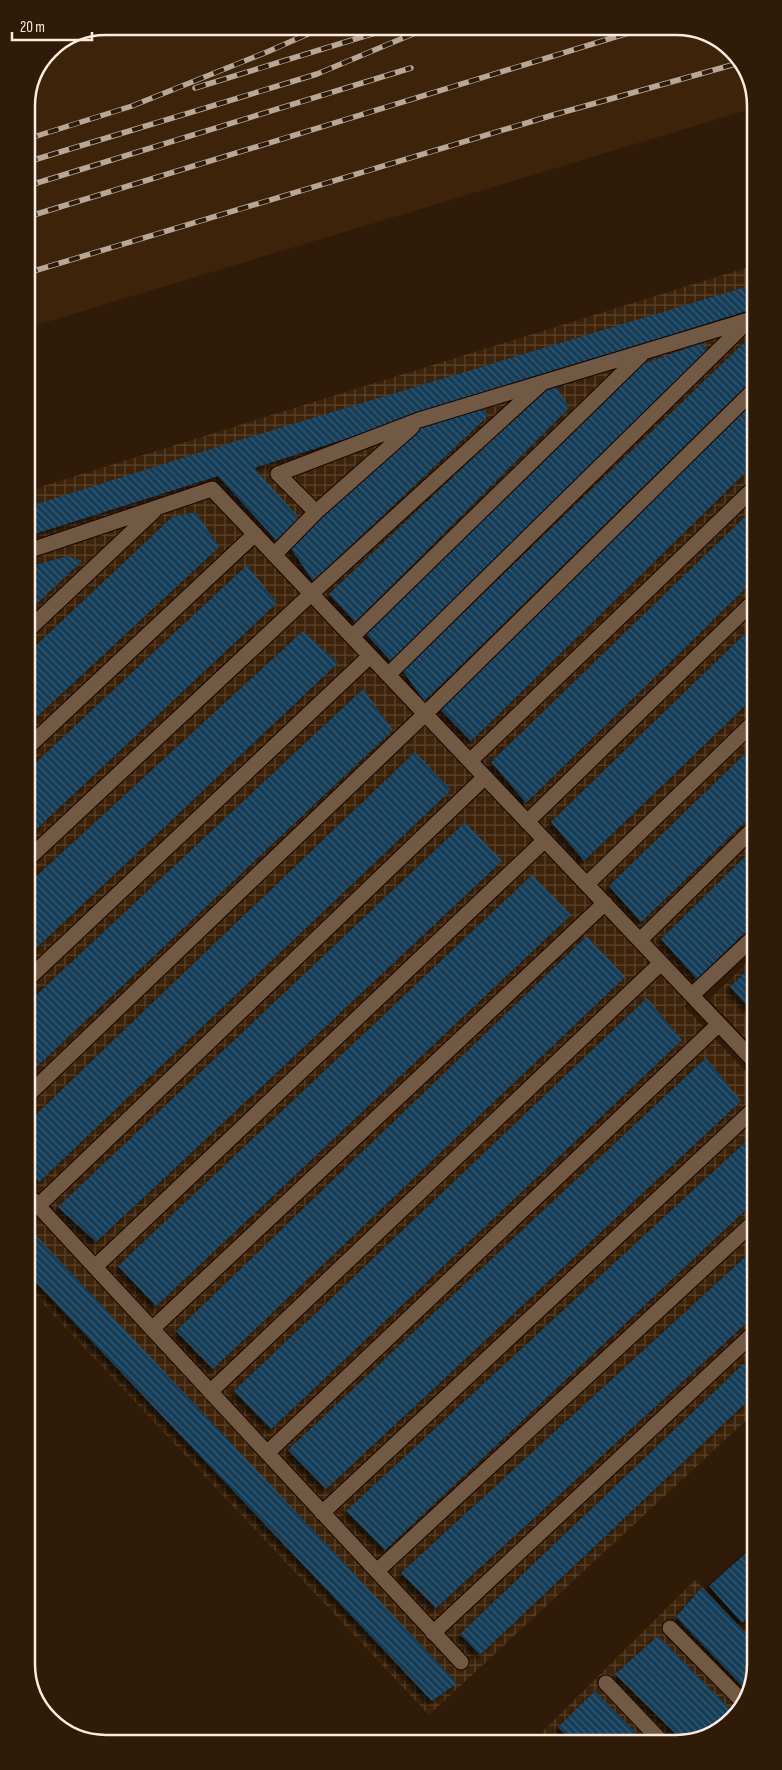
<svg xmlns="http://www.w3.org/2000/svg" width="782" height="1770" font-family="'Sofia Sans Condensed',sans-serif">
<defs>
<pattern id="industrial-grid" width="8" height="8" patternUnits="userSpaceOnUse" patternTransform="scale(1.25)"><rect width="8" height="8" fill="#3d2309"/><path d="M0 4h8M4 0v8" fill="none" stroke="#5a432d"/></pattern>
<pattern id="building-back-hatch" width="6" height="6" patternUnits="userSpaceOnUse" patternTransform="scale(1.25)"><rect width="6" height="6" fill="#153e59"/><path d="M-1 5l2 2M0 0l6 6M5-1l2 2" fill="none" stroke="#385a71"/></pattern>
<filter id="shadow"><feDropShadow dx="-4.5" dy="4.5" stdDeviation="2.5" flood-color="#0009"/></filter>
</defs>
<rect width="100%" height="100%" fill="#301b08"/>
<!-- built -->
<path fill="#3d2309" d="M130,26H681L725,43L751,80V109L27,328L26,101L49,52Z"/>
<!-- industrial -->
<path fill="url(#industrial-grid)" d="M752,266L754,938L684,1006L754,1080L755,1412L429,1715L30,1290L27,491Z
M754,956V1047L709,1000Z
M695,1580L756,1642V1664L739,1712L702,1739L533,1741Z"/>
<!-- building -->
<path fill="url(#building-back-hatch)" filter="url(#shadow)" d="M752,285V309L254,468L301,520L276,540L218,476L28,536L27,507L230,443Z
M752,335V380L424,701L403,671Z
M702,343L708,350L391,661L366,634L640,365Z
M554,382L569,408L355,622L329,594Z
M752,404V466L471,741L440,709Z
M477,406L489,415L313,581L290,547L424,425Z
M753,509V581L526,803L491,762Z
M196,512L219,547L28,725V653L172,517Z
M68,556L82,561L28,612V567Z
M247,565L277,603L28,837V770Z
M753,626V698L584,861L551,822Z
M303,631L338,663L29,955L28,884Z
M363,689L393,730L29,1074V1002Z
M753,746V814L641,922L609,886Z
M415,752L451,790L39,1182L29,1173V1121Z
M465,822L502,861L96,1242L58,1207Z
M754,848V923L697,979L661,939Z
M532,875L571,915L156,1306L118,1266Z
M587,936L625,977L213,1369L176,1331Z
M754,964V1013L730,987Z
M647,998L682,1040L271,1429L234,1391Z
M706,1058L741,1101L326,1489L288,1450Z
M754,1134V1202L385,1550L346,1511Z
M29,1228L457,1683L432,1701L29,1275Z
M755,1248V1315L436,1608L401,1573Z
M755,1353V1394L480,1655L460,1634Z
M755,1545L756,1611L742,1623L709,1586Z
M702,1587L756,1644V1664L747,1691L676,1617Z
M658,1636L736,1715L702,1739L682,1740L615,1674Z
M595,1691L643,1740H571L558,1727Z"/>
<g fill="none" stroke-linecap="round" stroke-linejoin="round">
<defs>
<path id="minor" d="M316,512L412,427
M28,551L212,489L754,1061
M274,555L316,512L278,474L419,420L752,319
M28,630L154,511
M352,637L641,355
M388,675L747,322
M28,747L255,534
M470,761L753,489
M527,822L753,602
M28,859L311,594L541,384
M587,884L753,723
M640,940L753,829
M29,978L370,656
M692,995L754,937
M29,1094L425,714L752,392
M29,1196L461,1662
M38,1206L485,777
M95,1267L545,840
M152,1329L605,903
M210,1392L661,963
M267,1453L719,1024
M322,1513L754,1109
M377,1571L755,1221
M670,1628L743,1702
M433,1633L755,1332
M606,1683L660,1740"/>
</defs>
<!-- minor casing -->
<use href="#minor" stroke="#170500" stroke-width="17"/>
<!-- minor -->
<use href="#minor" stroke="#715944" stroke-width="15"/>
<defs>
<path id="rail" d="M195,88L398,26
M27,139L132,106L267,52L326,26
M27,162L317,74L432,26
M27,186L411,68
M27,217L651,26
M27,273L553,115L739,63"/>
</defs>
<!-- rail casing -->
<use href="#rail" stroke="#b8a799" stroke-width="5.5"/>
<!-- rail -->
<use href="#rail" stroke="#301b08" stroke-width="4" stroke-dasharray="11" stroke-linecap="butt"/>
</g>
<!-- crop -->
<path d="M0 0H782V1770H0ZM106 35H676A71 71 0 0 1 747 106V1664A71 71 0 0 1 676 1735H106A71 71 0 0 1 35 1664V106A71 71 0 0 1 106 35Z" fill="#301b08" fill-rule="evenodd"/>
<path fill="none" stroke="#fbece0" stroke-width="2.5" d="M106 35H676A71 71 0 0 1 747 106V1664A71 71 0 0 1 676 1735H106A71 71 0 0 1 35 1664V106A71 71 0 0 1 106 35Z"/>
<!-- scale -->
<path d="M12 32v8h80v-8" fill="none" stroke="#fbece0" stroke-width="2.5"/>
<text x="20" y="32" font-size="15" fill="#fbece0" stroke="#301b08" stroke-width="4" paint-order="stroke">20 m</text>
</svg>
